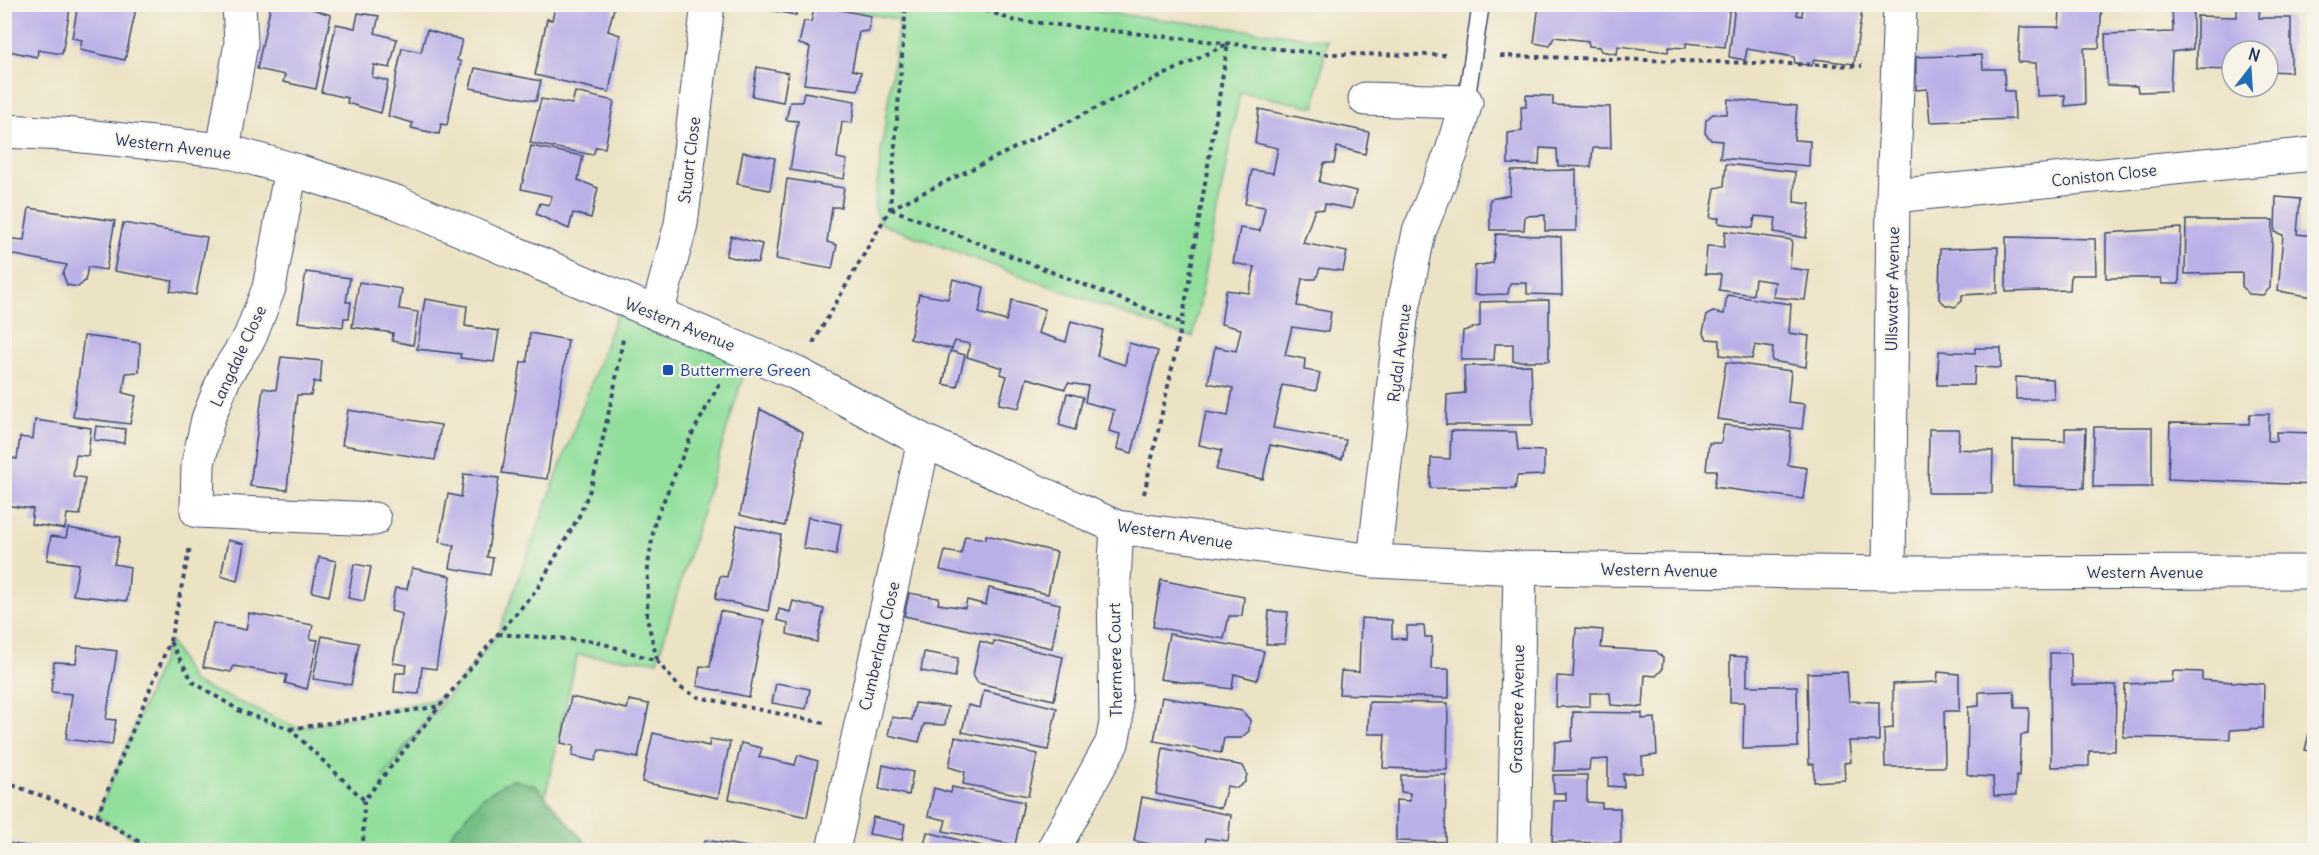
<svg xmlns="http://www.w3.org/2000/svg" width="2319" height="855" font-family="Delius,sans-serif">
<rect width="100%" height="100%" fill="#f7f3e8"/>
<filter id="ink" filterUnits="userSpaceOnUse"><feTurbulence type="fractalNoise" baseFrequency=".0167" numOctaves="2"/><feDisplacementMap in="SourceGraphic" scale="12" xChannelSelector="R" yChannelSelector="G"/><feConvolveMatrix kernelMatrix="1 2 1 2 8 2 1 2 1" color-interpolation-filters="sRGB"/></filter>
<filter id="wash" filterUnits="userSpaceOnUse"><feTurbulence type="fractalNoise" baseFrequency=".008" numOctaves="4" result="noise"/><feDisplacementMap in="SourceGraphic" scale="24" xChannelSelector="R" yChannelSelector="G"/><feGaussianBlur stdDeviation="1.35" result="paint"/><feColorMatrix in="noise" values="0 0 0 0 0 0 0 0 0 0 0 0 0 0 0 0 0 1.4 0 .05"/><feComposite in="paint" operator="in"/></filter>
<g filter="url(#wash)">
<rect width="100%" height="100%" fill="#ece3c5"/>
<!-- green -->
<path fill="#92df9c" stroke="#56877d" stroke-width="1.5" d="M830,5H1047L1327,40L1315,107L1240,92L1193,337L1179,334L881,224L874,207L899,20Z
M622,300L750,353L657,661L577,655L533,850H153L97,816L170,641L193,682L298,728L442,698L382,778L498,634Z"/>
<!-- forest -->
<path fill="#75be84" stroke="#487671" stroke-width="1.5" d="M511,779L536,786L592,850H452L451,834L482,798Z"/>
<g id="blocks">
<!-- building -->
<path fill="#bab0e8" d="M12,4H71L62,54L38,50L37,57L4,50Z
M78,4H137L125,60L80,50L82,40L72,38Z
M271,4H296L331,15L316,89L283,82L285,75L257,69Z
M556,4H615L608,31L620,35L609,92L535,75L547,19L552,20Z
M765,4H798L796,15L764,9Z
M1539,4H1730L1725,47L1686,43V48L1669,47L1668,52L1618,46L1617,54L1601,51L1599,47L1589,46L1588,41L1554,37L1550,46L1534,43Z
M1735,4H1798L1797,15L1802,16L1803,4H1863L1854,64L1814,59L1812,66L1795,63L1794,57L1747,49L1745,60L1729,57Z
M2083,4H2102L2099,48H2084L2085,104L2065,106V95L2037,96L2036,63L2018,62L2020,27H2059L2060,9L2083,8Z
M2193,4V49L2172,52L2170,91L2138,92L2137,86L2107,85L2105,34L2173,32L2172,5Z
M2237,4H2260L2259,18H2291V72L2268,71V51H2232V70L2197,69V16L2237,17Z
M815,5L871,16L868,31L859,32L852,70L861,72L858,90L804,84L810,47L799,44L804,21L811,22Z
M358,13L379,16L375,33L397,39L390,68L374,65L372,77L388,81L381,113L347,103L348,98L321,92L336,24L355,28Z
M427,30L462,40L457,60L461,62L447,125L441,124L439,134L411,128L413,123L388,116L402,48L421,52Z
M1982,55L1983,69H2004L2005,91H2014L2015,119L1930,122L1927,89L1916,90V57Z
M757,67L788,73L783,102L752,96Z
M475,68L541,81L536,101L470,88Z
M575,92L614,101L605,148L596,147L593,155L530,143L541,99L572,104Z
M804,92L855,101L852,123L842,122L837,158L847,160L844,179L790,170L798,121L786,120L790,102H802Z
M1526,95L1553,96V105L1610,107L1611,148H1593L1591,167L1558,166L1557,149L1540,148L1539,165L1508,164V133L1522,131L1521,107H1526Z
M1728,99L1797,106L1794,140L1810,141L1809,166L1720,158L1722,141L1711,140L1705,133L1706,120L1713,114H1727Z
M1259,109L1369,132L1365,154L1337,147L1334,163H1324L1319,182L1356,191L1352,209L1325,204L1324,210L1315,209L1303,243L1347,252L1343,271L1320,268L1316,279H1302L1297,306L1331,312L1328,332L1292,327L1285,355L1305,359L1304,370L1320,373L1316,391L1282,385L1273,428L1346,440L1342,459L1270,445L1263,479L1216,470L1222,450L1199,445L1206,412L1228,416L1233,388L1208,383L1215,347L1236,351L1241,329L1221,324L1226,290L1249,293L1255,267L1233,263L1240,228L1260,231L1265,207L1245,204L1252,170L1273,173L1278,148L1255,143Z
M531,146L583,156L578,180L598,188L591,218L573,213L569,229L536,214L540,203L549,205L552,196L521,189Z
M743,152L775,158L770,190L737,184Z
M1726,164L1795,172L1794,202L1810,204L1806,238L1774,232L1776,218L1755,216L1753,228L1718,223L1719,218H1710L1715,188L1724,186Z
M1576,170V231H1545V215L1525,216L1524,230H1490V199L1510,195L1511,171Z
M787,179L844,188L841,207H832L827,242L837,245L832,269L776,259Z
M2276,197L2300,199L2297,234L2314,236V297L2278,291L2283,235L2275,232Z
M29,208L115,221L106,270L88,267L85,281L78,287L67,285L63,274L67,265L4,253V238L24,240Z
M2186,220H2273L2270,288L2263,295L2249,294L2242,286V273L2185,274Z
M123,223L207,237L196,295L170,291L173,281L114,271Z
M2181,228L2179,284H2162L2161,278H2106V233Z
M1725,231L1792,240L1790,268L1809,271L1805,300L1773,297L1775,282L1755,279L1753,295L1719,290L1721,274H1705L1707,246L1724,247Z
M1496,234L1561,237L1562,295L1527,294V283H1510L1508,294L1474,295L1475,266L1493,263Z
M731,236L762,244L758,263L726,256Z
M2006,237L2095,239L2096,275H2071L2070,290L2006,292Z
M1998,247L1997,293L1962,295V301L1955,307L1946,305L1939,299L1940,249Z
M306,272L350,278L346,302H351L349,318H344L343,327L298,322Z
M953,279L984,287L979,313L1006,321L1012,300L1045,309L1038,333L1066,342L1071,321L1103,330L1097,356L1125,365L1129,343L1158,351L1132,453L1117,449L1120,434L1109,431L1114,410L1085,402L1088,386L1068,383L1065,389L1027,378L1019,408L999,404L1007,376L1000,374L1003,368L967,357L970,344L955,341L952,349L910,339L919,294L948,299Z
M359,282L402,289L399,309L418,312L413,345L392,341L393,333L352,327Z
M1727,295L1791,304L1789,333L1809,336L1806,367L1772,361L1773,348L1755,345L1752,359L1720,355V340L1707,339L1703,332L1707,315L1713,312L1724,314Z
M425,299L467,306L465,326L499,331L494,362L460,358L461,354L417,349Z
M1549,300V361H1513V344H1495L1494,360H1461L1463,331L1480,326V302Z
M530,333L568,340L547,479L502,473L521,362H527Z
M84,336L140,343L139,372L126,373L123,393L136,396L130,424L73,417Z
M1975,348H2001V368L1975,367L1974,385H1937L1939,351L1975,353Z
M950,351L965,355L957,387L943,384Z
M281,357L322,361L320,383L314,381L311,395H297L287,490L250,486L263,388L276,390Z
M1726,362L1791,371L1788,402L1805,404L1802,429L1717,419Z
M1531,365L1533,425H1446L1447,395L1465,393L1464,366Z
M2016,377L2053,379L2054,399H2016Z
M1067,393L1083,397L1075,430L1059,425Z
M760,409L803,432L785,526L740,515Z
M348,410L441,425L435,460L342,445Z
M2250,414H2269L2268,441H2277L2276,432L2314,433V485L2168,479L2170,423L2249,424Z
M35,420L91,428L88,456L76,455L73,476L85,478L80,515L67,514L65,529L31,524L33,509L4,505V456L17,459L20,437L33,439Z
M1724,425L1791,431L1788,465L1807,468L1803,499L1714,487L1717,470H1706L1709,443H1721Z
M96,426L125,429L124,443L94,440Z
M2094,427H2152V487H2093Z
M2065,428H2086L2084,488L2013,486V440L2065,441Z
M1929,429H1959L1958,449L1993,451L1992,493H1928Z
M1451,431L1516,432L1518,450L1544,451V475L1517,476L1515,489L1430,488L1431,458L1450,459Z
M464,474L499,478L487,557L493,558L490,575L450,568L454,545L439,542L448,494L461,497Z
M808,517L841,524L836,555L803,548Z
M737,525L781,535L768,611L715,599L720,576L727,577Z
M68,528L120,537L114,564L130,567L127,601L73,595L79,564L47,560L51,536L66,538Z
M986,535L1057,552L1048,594L940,570L945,551L961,554L965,536L986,539Z
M228,540L244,544L237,581L221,576Z
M319,557L336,561L329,596L312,592Z
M354,564L371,567L364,601L348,598Z
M412,568L451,576L436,669L422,667L419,694L394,692L396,673H405L407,665L393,663L402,614L391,611L395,588L407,589Z
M1161,580L1244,597L1242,616H1229L1224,639L1153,627Z
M4,581H8L6,600H4Z
M989,588L1060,604L1052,648L904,616L909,593L939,598L938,604L965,608L967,600L986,605Z
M793,601L824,609L817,642L787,634L788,623L777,620L779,609L790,612Z
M720,611L764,620L749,697L697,686L700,666L710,667Z
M1269,611L1288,612L1285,644H1266Z
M249,613L313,625L310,639L318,640L307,689L285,683L287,675L234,666L231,672L203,667L213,623L246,630Z
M1361,618L1392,620V638L1406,639L1407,626H1424L1425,637H1432L1431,669H1449V698L1339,694L1341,671L1359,672Z
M1576,628L1603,630L1601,648L1656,651L1663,658L1662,670L1656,676L1645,675L1643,707L1611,705L1610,693H1590V706L1556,707L1557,676L1573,677Z
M1169,634L1264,651L1257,680L1234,674L1232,689L1160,679Z
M322,636L359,643L351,685L313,679Z
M980,641L993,645L994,641L1063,657L1054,700L978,683L973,675Z
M78,646L117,651L106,719L116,720L112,745L66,739L72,694L51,692L54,662L76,663Z
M924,652L958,658L955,677L921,671Z
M2050,653H2071L2072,685H2116L2115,751H2089V766L2051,767Z
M1730,656L1747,657V686H1797L1798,747L1743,749L1744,702H1730Z
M2173,671L2202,672V680L2264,684L2263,728L2230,730V739L2123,737L2125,684L2172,682Z
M1847,672L1849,701L1879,702V741H1849L1851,762L1844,763L1845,780L1814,782V764H1809L1807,673Z
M1938,672L1959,674V711H1944L1945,767H1885L1884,729L1893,728V684L1937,682Z
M776,683L810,689L806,709L772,703Z
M984,690L1057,708L1048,750L962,732L968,705L980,708Z
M2014,691L2015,708H2029L2028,734L2021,735L2019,777L2016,776V795L1994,796L1993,777L1973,776L1967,774L1968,707L1979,706V692Z
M571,697L627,709L629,700L649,704L638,758L599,750L595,761L572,756L574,746L561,743Z
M1162,697L1242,711L1250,720L1249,731L1241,738H1224L1221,753L1154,741Z
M1369,702L1448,703L1447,770L1383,768L1385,734H1368Z
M915,703L948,707L945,725L924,724L919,742L888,735L892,717L912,720Z
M1573,712L1642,713V719L1655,718L1657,755L1642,757L1643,773L1623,774L1624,787L1608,786V759L1590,760L1589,770L1554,771L1555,742L1572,741Z
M2314,714V752L2305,750Z
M653,733L709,746L710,739L730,742L718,798L642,782Z
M955,737L1038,754L1028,796L963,784L965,772L949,767Z
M741,743L762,748L759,757L795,765L798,755L818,761L807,817L729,799Z
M1163,748L1243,766L1247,774L1245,782L1237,788L1227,786L1221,808L1156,794Z
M883,765L913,772L909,795L879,789Z
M1401,775H1446L1445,842L1396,841V800L1410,801V793L1401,792Z
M1553,775H1587V802L1602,803V808H1620L1621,843L1552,842L1554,801H1566V793H1554Z
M952,787L1024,802L1015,845L943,831L946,820L928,816L934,788L951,793Z
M1142,797L1231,815L1228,841L1206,838L1204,850H1183L1134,841Z
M873,817L905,824L902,840L869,834Z
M927,832L998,850H923Z
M705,840L760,849V850H703Z
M4,843L46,849V850H4Z
M1396,845L1445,846V850H1396Z
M1553,847L1590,848V850H1553Z"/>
</g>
</g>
<g filter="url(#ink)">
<use href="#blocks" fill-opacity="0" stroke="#3a4a6d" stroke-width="1.5"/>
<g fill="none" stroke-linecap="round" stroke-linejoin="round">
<defs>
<path id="lane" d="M1466,102L1481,4"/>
<path id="street" d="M1365,99L1466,102L1452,151L1419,232L1401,319L1374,561
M4,131L63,134L223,150L291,169L396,202L796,373L924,441L1117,527L1374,561L1520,568L1889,573L2314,572
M223,150L241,43L239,4
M291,169L269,288L250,337L225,376L208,419L198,464L197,511L374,519
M1893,196L2314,154
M657,313L681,224L708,4
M1889,573L1893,196L1900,4
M833,850L924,441
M1053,850L1112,743L1116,723L1114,580L1117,527
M1514,850L1520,568"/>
</defs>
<!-- lane casing -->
<use href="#lane" stroke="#3a4a6d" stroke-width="19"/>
<!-- street casing -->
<use href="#street" stroke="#3a4a6d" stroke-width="35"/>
<!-- path -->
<path stroke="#3a4a6d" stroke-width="4" stroke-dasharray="4.5 4.5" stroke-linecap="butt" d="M882,4L906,11
M969,4L1012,20L1326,54L1445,55
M1500,56L1862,66
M890,209L1227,44
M891,209L1182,323
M813,343L890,209L906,4
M1144,494L1182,323L1228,43
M498,634L595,641L657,661L679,687L698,697L824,723
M170,642L193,682L240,711L290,729L364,800
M657,660L647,618L648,565L655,521L692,434L721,381
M290,729L441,706
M4,782L97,816L153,850
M97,816L170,641L190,547
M363,850L364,800L498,634L536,591L579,516L590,490L597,465L615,384L623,339"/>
<!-- lane -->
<use href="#lane" stroke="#fff" stroke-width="16"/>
<!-- street -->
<use href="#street" stroke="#fff" stroke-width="33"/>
</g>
</g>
<!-- markers -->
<rect fill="#1a4fb4" stroke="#f7f3e8" stroke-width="2" x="662" y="364" width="12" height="12" rx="3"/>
<g text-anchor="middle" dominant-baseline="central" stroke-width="4.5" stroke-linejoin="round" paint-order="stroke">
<!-- street labels -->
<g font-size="16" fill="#1b2f5e" stroke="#f7f3e8">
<text transform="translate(173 146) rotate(7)">Western Avenue</text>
<text transform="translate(689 160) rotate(-83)">Stuart Close</text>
<text transform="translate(2104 175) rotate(-6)">Coniston Close</text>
<text transform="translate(1892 289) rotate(-89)">Ullswater Avenue</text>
<text transform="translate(680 324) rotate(22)">Western Avenue</text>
<text transform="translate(1399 353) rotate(-83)">Rydal Avenue</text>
<text transform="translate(238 356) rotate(-65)">Langdale Close</text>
<text transform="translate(1175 534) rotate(9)">Western Avenue</text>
<text transform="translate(1659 570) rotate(1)">Western Avenue</text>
<text x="2145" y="572">Western Avenue</text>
<text transform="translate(879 646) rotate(-77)">Cumberland Close</text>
<text transform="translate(1115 660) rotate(-91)">Thermere Court</text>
<text transform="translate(1517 709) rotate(-89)">Grasmere Avenue</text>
</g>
<!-- transit labels -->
<g font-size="16" fill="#164399" stroke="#f7f3e8" text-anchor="start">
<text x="680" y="370">Buttermere Green</text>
</g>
</g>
<!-- margin -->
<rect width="2319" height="855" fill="none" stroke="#f7f3e8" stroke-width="24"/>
<!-- north arrow -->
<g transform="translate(2250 69) rotate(17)"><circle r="28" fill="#f7f3e8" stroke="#9fa5b1" stroke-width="1.5"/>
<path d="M0-4.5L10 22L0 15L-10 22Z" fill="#1f6fb2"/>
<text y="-9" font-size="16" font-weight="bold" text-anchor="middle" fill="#1b2f5e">N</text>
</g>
</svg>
